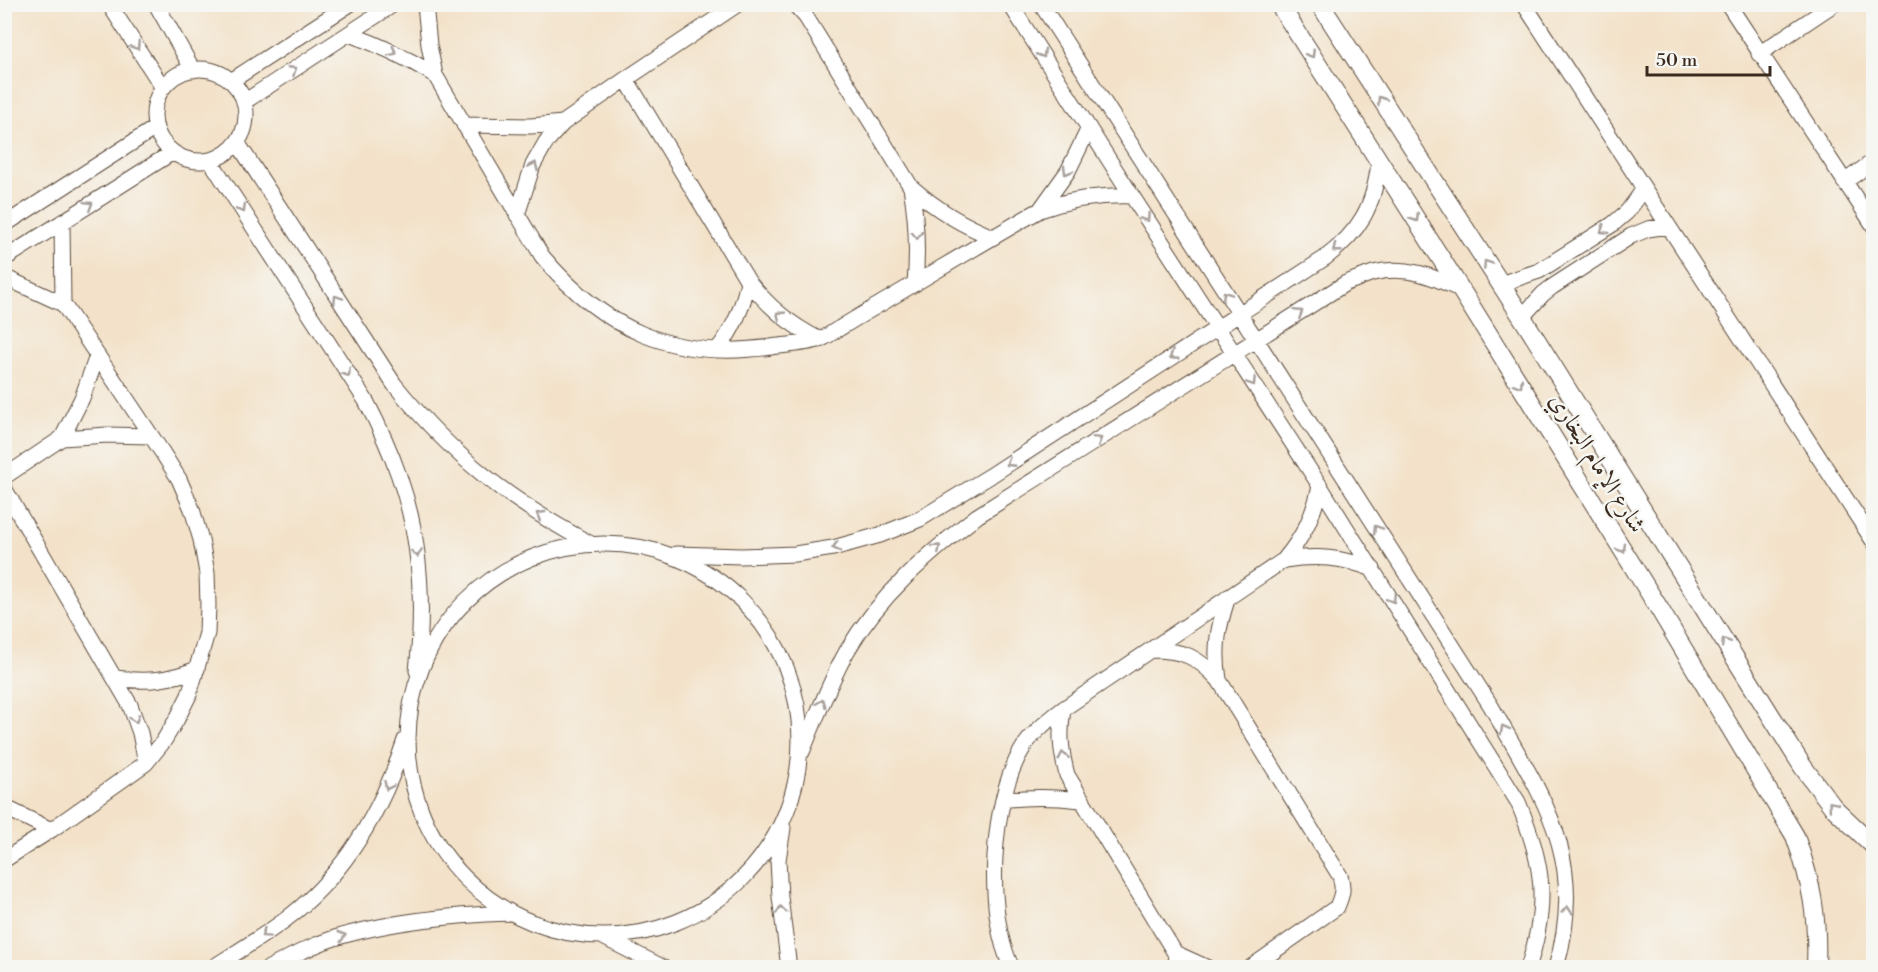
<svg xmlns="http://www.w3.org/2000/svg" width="1878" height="972" font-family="'Libre Bodoni',Amiri,serif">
<rect width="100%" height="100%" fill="#f6f6f2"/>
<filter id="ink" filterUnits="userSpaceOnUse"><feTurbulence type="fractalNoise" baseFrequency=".0167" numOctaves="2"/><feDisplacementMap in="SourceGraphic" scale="12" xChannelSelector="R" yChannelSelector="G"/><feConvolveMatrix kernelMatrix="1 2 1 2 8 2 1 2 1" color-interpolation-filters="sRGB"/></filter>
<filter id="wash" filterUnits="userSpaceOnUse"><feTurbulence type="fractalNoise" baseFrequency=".008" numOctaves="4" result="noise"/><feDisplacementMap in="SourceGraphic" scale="24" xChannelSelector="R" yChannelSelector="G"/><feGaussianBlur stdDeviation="1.35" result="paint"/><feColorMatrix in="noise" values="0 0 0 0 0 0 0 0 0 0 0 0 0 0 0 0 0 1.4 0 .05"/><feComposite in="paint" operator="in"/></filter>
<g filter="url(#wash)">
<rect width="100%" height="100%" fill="#f3e2c9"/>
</g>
<g filter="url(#ink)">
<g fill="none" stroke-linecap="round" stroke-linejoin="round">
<defs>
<path id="minor" d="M109,4L163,88
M156,4L193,70
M425,4L429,45L435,75L542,256C604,330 674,361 771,347C786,345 807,344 821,339C827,337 834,331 840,328C856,318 872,309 887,300C938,270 989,239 1040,210C1071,199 1099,195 1132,196
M794,4L806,17L911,187C936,209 961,225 993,237
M1010,4L1132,196L1320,486L1518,802C1544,864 1549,903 1528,968
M1041,4L1491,706C1543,799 1588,856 1556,968
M1524,4L1874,542
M1728,4L1874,226
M349,34C380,45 407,58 435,75
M1759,54L1834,4
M154 115a46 46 0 1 1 92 0a46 46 0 1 1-92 0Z
M626,79L748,281C770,308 789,324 820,340
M231,81L350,4
M244,102L394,4
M464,125L531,126L563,123
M237,142L394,384C453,457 508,500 591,544
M210,160L366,401C379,426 390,450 399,476C421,538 424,607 417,671
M1844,182L1874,161
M911,187C917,221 918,249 915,284
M1040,210L1068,171L1089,128
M517,215L533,165L546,142L563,123L626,79L738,4
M62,222L63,304
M4,225L155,128
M4,259L173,152
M4,277L63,304L162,452L179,479L192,509L201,540L207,573L208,605L207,633L189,695L177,719L163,742L146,763L51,830L4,860
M1500,284L1539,271L1613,224L1627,212L1644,189
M1522,317L1543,294L1552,287L1631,236L1648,229L1668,226
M717,350C734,329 743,308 748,281
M62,438L107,435L151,436
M4,477L62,438L82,398L97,356
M4,488L130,705L140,733L146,763
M408 740a196 196 0 1 1 392 0a196 196 0 1 1-392 0Z
M676,554L741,556L795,554L833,548L880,535L920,519L990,476L1325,258C1360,231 1374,207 1379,162
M1284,560C1317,555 1341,557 1373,569
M1150,650C1183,650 1197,656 1219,680L1340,876C1344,889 1342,895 1337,907L1250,968
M116,678C146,683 169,680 197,669
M1219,680C1214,648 1218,627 1228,597
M1063,709C1059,733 1061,752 1067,775L1175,953L1177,968
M802,752C816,718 829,683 847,651C879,596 927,555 977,516L1346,283C1355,280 1364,276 1373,273C1406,265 1433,276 1461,290
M1003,800C1030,796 1055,797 1082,800
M4,807L51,830
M783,828L778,860L780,897L789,968
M603,937L664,968
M1175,953L1208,968
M212,968C237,952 262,937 285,920C345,875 382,810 405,740
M269,968C294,955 318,942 345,935C399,920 455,915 510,913
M1012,968C984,913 991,799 1023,748C1033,732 1048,720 1063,709L1284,560C1303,537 1314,515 1320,486"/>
<path id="tertiary" d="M1279,4L1461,290L1657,605L1795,836C1812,883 1818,917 1816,968
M1320,4L1522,317L1803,767L1833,807L1874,846"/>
</defs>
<!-- minor casing -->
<use href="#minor" stroke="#574638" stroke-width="17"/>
<!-- tertiary casing -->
<use href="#tertiary" stroke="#574638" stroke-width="20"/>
<!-- minor -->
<use href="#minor" stroke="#fff" stroke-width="15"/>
<!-- tertiary -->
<use href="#tertiary" stroke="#fff" stroke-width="18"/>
</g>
<!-- one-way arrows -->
<defs><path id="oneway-chevron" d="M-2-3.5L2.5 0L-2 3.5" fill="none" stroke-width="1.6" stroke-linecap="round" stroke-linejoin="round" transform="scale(1.5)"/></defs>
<g stroke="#a79f9a">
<use href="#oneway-chevron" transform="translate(136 46) rotate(57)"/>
<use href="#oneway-chevron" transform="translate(393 52) rotate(26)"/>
<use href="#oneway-chevron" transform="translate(1042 54) rotate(58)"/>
<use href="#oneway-chevron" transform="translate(1311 54) rotate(58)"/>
<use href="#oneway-chevron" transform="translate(293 70) rotate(-33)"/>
<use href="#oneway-chevron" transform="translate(1381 100) rotate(-123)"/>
<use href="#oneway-chevron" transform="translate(534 166) rotate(-66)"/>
<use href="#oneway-chevron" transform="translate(1067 171) rotate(121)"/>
<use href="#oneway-chevron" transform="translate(89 205) rotate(-32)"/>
<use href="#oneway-chevron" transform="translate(242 209) rotate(57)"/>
<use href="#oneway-chevron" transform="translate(1146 218) rotate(57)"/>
<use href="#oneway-chevron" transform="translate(1415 218) rotate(57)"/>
<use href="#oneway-chevron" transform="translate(1604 230) rotate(148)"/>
<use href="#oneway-chevron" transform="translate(917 235) rotate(87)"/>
<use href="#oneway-chevron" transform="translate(1336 249) rotate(142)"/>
<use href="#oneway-chevron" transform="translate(1487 264) rotate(-123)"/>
<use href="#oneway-chevron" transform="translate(1226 295) rotate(-123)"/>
<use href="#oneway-chevron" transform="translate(337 299) rotate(-123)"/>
<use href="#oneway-chevron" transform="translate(1299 313) rotate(-32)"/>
<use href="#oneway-chevron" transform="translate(780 315) rotate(-141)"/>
<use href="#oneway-chevron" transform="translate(1173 356) rotate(147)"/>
<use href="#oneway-chevron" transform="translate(347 373) rotate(56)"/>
<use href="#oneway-chevron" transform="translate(1252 382) rotate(57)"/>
<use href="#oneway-chevron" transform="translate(1519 384) rotate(58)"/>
<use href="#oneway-chevron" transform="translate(1098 440) rotate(-32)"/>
<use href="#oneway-chevron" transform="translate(1010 463) rotate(147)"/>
<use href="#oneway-chevron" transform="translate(540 515) rotate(-149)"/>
<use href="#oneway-chevron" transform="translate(1377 529) rotate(-123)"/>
<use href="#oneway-chevron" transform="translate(836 547) rotate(166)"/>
<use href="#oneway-chevron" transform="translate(937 548) rotate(-41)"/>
<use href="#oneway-chevron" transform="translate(1622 549) rotate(58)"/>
<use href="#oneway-chevron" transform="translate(417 553) rotate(81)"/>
<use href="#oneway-chevron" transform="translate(1392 599) rotate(58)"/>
<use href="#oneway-chevron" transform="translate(1725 642) rotate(-122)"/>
<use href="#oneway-chevron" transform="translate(822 703) rotate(-68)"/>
<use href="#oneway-chevron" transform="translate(135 719) rotate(70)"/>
<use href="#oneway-chevron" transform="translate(1504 729) rotate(-119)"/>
<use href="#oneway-chevron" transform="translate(1063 756) rotate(-101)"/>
<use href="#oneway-chevron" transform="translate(388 786) rotate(115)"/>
<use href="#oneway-chevron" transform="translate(1832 805) rotate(-130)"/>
<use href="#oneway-chevron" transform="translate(781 910) rotate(-96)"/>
<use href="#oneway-chevron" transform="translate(1567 910) rotate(-86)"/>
<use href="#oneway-chevron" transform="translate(265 934) rotate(146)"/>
<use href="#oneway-chevron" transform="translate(342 936) rotate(-17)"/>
</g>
</g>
<g text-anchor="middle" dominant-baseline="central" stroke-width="5" stroke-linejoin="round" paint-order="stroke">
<!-- street labels -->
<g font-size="24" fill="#3b2a1e" stroke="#f6f6f2">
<text transform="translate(1597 463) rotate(58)">شارع الإمام البخاري</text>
</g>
</g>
<!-- margin -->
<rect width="1878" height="972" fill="none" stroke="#f6f6f2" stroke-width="24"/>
<!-- scale -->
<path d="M1647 66v9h123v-9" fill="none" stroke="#3b2a1e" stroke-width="3"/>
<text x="1656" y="66" font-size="18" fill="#3b2a1e" stroke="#f6f6f2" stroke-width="4.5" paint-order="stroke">50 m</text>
</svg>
